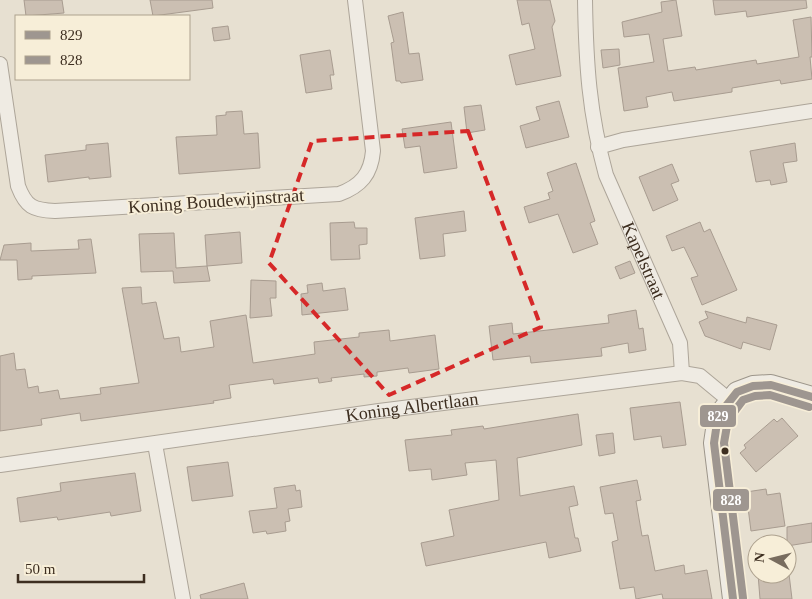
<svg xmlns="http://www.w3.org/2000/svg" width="812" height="599" font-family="Georgia,serif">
<rect width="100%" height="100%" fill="#e7e0d1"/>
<!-- building -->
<path fill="#cbbfb2" stroke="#a89c90" d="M24,0H62L64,13L26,16Z
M150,0H212L213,8L153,16Z
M517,0H550L555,21L552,27L561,76L516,85L509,55L535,49L529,23L522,25Z
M676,0L682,36L663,39L668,71L695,67L696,70L756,60L757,64L799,57L793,20L811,17L812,57H810L812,79L781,84L780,80L732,88V92L674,101L672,92L646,97L648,107L624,111L618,68L654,62L649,34L624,37L622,22L662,12L661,2Z
M713,0H806L807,8L747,17L746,11L715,15Z
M403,12L409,54L419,53L423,80L401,83L400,81H396L391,43L394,42L388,16Z
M228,26L230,39L214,41L212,28Z
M619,49L620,65L603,68L601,50Z
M330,50L334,75H330L332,89L306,93L300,55Z
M559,101L569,137L526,148L520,126L540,120L536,107Z
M481,105L485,130L467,133L464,107Z
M242,111L244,134L258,133L260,168L179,174L176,137L217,135L216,116L226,115V112Z
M451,122L457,168L424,173L420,146L405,148L402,129Z
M108,143L111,177L89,179V177L48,182L45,155L86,150V145Z
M795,143L797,161L783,163L787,182L771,185L770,180L756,182L750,151Z
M576,163L595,221L590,223L598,244L573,253L558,214L529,223L524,207L550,199L548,193L553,191L547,173Z
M672,164L679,181L671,184L678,200L653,211L639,177Z
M464,211L466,231L443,234L445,256L420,259L415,218Z
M354,222L355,228H367V244L359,245L360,259L331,260L330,223Z
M700,222L704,232L710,229L737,290L702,305L691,278L698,276L684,247L672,251L666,236Z
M240,232L242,263L207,266L205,235Z
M174,233L176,268L207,266L210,281L174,283L173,271L141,272L139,234Z
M91,239L96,273L32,276V279L18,280L17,260H0L4,245L31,243V251L79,249L78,240Z
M630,261L635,273L620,279L615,267Z
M251,280L276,281V298H270L272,316L250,318Z
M322,283L323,291L345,288L348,310L302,315L301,294L308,293L307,285Z
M141,287L142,304L156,302L164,339L179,337L181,352L214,347L210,321L246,315L253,363L315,354L314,342L359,337V333L389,330L390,341L435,335L439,369L409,373L408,368L377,372V376L364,377V374L331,378L332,381L319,383L318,378L274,384L273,379L229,385L231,398L213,401L214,403L81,421L80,413L41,419L42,425L0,431V356L14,353L16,370L25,369L28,388L38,386L39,393L58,390L60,399L101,394L100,388L139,383L122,288Z
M636,310L639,329L643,328L646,350L629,353L628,343L601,348L602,356L531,363L530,356L493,360L489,326L512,323L513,334L609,323L608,315Z
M705,311L746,323L747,317L777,325L770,350L743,342L741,349L705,336L699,322L708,318Z
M680,402L686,445L663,448L661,436L634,440L630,408Z
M578,414L582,445L517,458L520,496L574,486L578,505L569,507L575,538H578L581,551L549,558L546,542L426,566L421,543L454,536L449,510L499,500L496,460L465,463L467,475L432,480L431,469L409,471L405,440L452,435L451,430L483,426L484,429Z
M782,418L798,436L756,472L740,453L746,448L744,445L774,419L777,422Z
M613,433L615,453L599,456L596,435Z
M228,462L233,496L192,501L187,467Z
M135,473L141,511L111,516L110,512L58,520L57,517L20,522L17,498L61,491L60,483Z
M637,480L641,500L636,501L642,536L648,535L655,571L684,565L685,574L707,570L712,599H663L662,594L636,599L634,587L620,589L612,542L618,540L613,513L605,514L600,487Z
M295,485L296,491L300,490L302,507L288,509L290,521L285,522L286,531L267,534L266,531L253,533L249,511L277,508L274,488Z
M766,489L767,495L780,493L785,526L751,531L746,492Z
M812,523V542L787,546V527Z
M758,574H789L792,599H760Z
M244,583L248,599H201L200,595Z"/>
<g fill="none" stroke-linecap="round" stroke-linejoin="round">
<defs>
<g id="street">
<path id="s1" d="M585,0C586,64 589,113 606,175L680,343L682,373"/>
<path d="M0,64L18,186C26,207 33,210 55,211L339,194C361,186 371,174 373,151L355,0"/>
<path d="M598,147L623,140L812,111"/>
<path d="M155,444L183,599"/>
<path id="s2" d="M0,465L379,411L682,373L700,376L729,400"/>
</g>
<path id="secondary" d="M733,599L714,443L718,416L737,392L753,386L771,385L812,397"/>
</defs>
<!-- street casing -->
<use href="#street" stroke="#ada599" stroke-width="16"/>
<!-- secondary casing -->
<use href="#secondary" stroke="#9c958a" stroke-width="22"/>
<!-- street -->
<use href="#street" stroke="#efebe3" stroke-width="14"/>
<!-- secondary -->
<use href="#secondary" stroke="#efebe3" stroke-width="20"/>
<defs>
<path id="bus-1" d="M733,599L714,443L718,416L737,392L753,386L771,385L812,397"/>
<path id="bus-2" d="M743,598L724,443L728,420L743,400L755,396L770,395L809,407"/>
</defs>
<!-- bus-1 casing -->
<use href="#bus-1" stroke="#f7eed8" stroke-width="11"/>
<!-- bus-2 casing -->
<use href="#bus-2" stroke="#f7eed8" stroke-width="11"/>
<!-- bus-1 -->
<use href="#bus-1" stroke="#9e9690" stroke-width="8"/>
<!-- bus-2 -->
<use href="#bus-2" stroke="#9e9690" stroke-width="8"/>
</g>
<!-- marked area -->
<path fill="none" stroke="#d62828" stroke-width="4" stroke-dasharray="10 6" stroke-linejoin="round" d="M468,131L541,327L389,395L269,263L312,141Z"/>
<!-- markers -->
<circle fill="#3d2e20" stroke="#f7eed8" stroke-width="2" cx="725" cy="451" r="4.5"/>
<g text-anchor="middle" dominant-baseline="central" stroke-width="4" stroke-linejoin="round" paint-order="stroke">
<!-- street labels -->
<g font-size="18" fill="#3d2e20" stroke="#f7eed8">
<text transform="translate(216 201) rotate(-4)">Koning Boudewijnstraat</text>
<text stroke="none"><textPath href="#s1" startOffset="270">Kapelstraat</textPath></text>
<text stroke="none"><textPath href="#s2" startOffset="416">Koning Albertlaan</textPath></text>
</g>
</g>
<g stroke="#f7eed8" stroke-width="2">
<rect x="699" y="404" width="38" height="24" rx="5" fill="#9e9690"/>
<rect x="712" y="488" width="38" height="24" rx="5" fill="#9e9690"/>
</g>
<g font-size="14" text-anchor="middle" font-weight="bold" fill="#fff">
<text x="718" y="421">829</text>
<text x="731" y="505">828</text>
</g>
<!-- legend -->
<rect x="15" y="15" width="175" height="65" fill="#f7eed8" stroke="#ada18e"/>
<rect x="25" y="31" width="25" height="8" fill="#9e9690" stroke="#ada18e"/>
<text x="60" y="40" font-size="15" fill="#3d2e20">829</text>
<rect x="25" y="56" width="25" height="8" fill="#9e9690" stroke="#ada18e"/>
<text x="60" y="65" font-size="15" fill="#3d2e20">828</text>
<!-- north arrow -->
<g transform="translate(772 559) rotate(277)"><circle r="24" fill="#f7eed8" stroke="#ada18e"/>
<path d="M0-4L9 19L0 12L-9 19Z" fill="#786c5e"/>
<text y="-8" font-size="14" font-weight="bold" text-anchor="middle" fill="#3d2e20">N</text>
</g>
<!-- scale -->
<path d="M18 574v8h126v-8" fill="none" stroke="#3d2e20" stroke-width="2.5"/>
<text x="25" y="574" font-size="15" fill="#3d2e20" stroke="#f7eed8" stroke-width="4" paint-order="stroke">50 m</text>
</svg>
